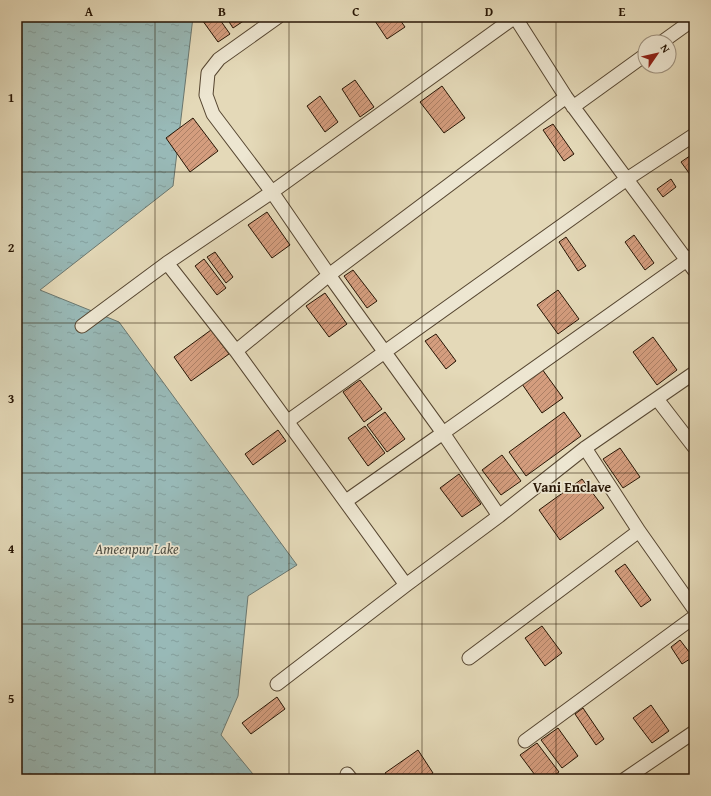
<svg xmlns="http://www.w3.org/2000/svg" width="711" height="796" font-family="'Gentium Book Plus',serif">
<defs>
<pattern id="water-ripples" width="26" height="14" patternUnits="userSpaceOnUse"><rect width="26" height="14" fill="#98b9b7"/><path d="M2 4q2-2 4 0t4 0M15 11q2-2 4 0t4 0" fill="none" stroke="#839e9c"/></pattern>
<pattern id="building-hatch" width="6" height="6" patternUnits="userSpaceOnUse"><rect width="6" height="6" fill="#d49d7e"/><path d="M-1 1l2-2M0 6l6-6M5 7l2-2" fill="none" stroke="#ac7f65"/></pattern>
</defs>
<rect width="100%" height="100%" fill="#e4d9b8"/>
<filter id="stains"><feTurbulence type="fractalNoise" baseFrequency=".005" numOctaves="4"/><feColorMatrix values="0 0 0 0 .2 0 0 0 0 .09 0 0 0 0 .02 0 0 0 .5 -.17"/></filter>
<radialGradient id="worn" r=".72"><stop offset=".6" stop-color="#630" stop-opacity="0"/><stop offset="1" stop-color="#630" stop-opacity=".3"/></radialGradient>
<!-- water -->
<path fill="url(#water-ripples)" stroke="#6b776f" d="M17,17H193L173,186L40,290L119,322L297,565L248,596L238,696L221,735L257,779H17Z"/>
<!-- building -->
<path fill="url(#building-hatch)" stroke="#271504" d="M200,17H218L230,34L218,42Z
M226,17H243L245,20L233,28Z
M375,17H398L405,27L387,39L373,18Z
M355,80L374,107L360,117L342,89Z
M442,86L465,118L444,133L420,102Z
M320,96L338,122L325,132L307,106Z
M193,118L218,151L190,172L166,138Z
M553,124L574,154L564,161L543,130Z
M694,153V180L681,162Z
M671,179L676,187L663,197L657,189Z
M267,212L290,245L272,258L248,225Z
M634,235L654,263L645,270L625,242Z
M566,237L586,266L578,271L559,242Z
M215,252L233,277L226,283L207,257Z
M204,259L226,288L217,295L195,266Z
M353,270L377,301L367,308L344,276Z
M558,290L579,319L558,334L537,305Z
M325,293L347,324L329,337L306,306Z
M211,330L229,354L191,381L174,357Z
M436,334L456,361L446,369L425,341Z
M653,337L677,370L657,385L633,352Z
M542,369L563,398L542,413L522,384Z
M360,380L382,409L364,422L343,392Z
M385,412L405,439L387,452L367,425Z
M564,412L581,436L526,476L509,452Z
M365,426L385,453L368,466L348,438Z
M278,430L286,441L253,465L245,454Z
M620,448L640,477L623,488L603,459Z
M502,455L521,481L501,495L482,470Z
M459,474L481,504L462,517L440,488Z
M582,479L604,508L560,540L539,510Z
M625,564L651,600L641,607L615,571Z
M542,626L562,653L545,666L525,638Z
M680,640L693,657L682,664L671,647Z
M277,697L285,709L251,734L242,723Z
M651,705L669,731L652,743L633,718Z
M583,708L604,739L596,745L575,714Z
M558,728L578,756L562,768L541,740Z
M537,743L559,772L549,779H538L520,755Z
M418,750L433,773L424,779H389L385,773Z"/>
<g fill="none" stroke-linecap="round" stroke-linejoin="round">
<defs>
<path id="minor" d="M278,17L219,59L208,73L206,95L213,114L272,192L329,275L443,433L694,255
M515,17L566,97L694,270
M662,42L694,19
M573,107L645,55
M167,263L236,351L406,585
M82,326L167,263L272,192L515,17
M236,351L329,275L566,97
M657,399L694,447
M288,421L627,179L694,135
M585,448L639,531L694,609
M346,501L443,433L499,516
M469,658L639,531
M277,684L406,585L499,516L585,448L694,373
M525,741L694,617
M347,774L351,779
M625,779L694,732"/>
</defs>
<!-- minor casing -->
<use href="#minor" stroke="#564631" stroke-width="15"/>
<!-- minor -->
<use href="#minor" stroke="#ede6d1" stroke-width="13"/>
</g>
<!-- grid -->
<path fill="none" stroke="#271504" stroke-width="1" stroke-opacity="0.55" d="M155,17V779M289,17V779M422,17V779M556,17V779M17,172H694M17,323H694M17,473H694M17,624H694"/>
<g text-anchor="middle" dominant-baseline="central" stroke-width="3.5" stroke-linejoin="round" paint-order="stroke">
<!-- neighbourhood labels -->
<g font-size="14" font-weight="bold" fill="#271504" stroke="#ede6d1">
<text x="572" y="487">Vani Enclave</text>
</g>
<!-- water labels -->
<g font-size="14" font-style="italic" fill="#4f4e43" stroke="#ede6d1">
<text x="137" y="549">Ameenpur Lake</text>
</g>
</g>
<!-- margin -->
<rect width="711" height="796" fill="none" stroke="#e4d9b8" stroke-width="44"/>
<!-- north arrow -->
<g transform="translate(657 54) rotate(56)"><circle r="19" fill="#ede6d1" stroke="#9e927f"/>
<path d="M0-3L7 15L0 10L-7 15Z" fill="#8f2418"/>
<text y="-6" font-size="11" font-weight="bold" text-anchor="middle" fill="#271504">N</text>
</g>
<rect x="22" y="22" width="667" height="752" fill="none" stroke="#271504" stroke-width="1.5"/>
<g font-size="13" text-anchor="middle" font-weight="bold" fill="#271504">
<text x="89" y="16">A</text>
<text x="222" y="16">B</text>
<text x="356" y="16">C</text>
<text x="489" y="16">D</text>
<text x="622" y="16">E</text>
<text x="11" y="102">1</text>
<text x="11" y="252">2</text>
<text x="11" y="403">3</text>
<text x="11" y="553">4</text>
<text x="11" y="703">5</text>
</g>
<rect width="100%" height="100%" filter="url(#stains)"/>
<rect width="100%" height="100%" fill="url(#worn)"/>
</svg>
